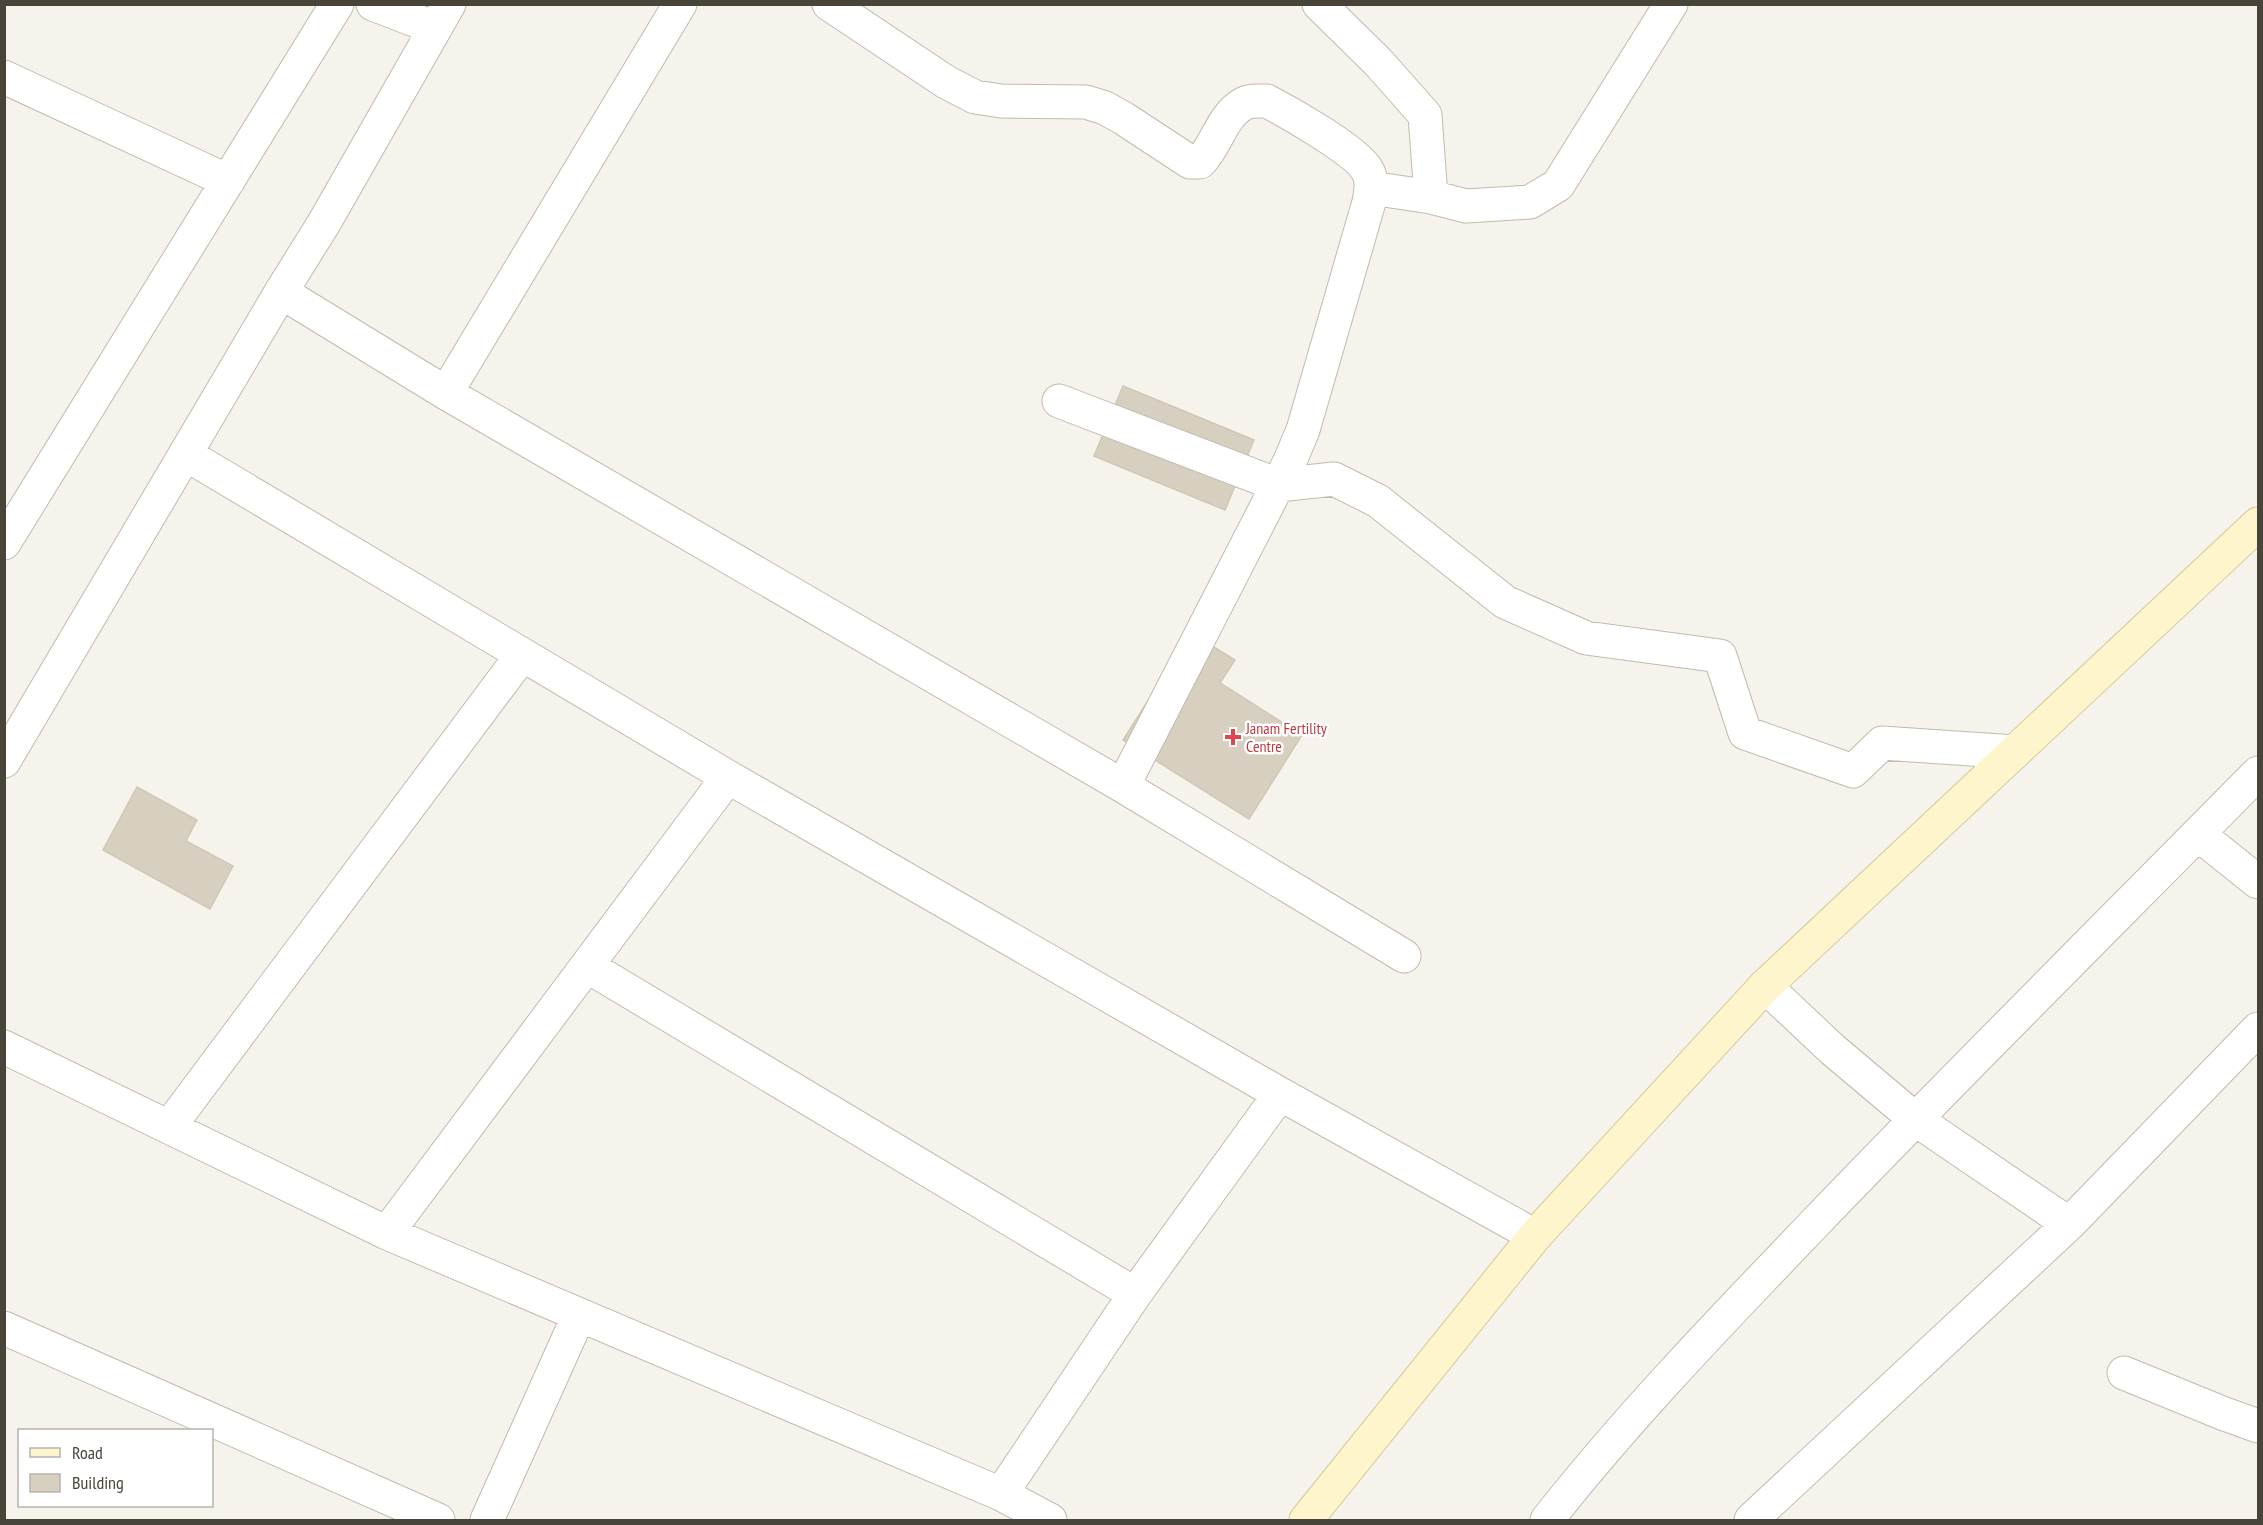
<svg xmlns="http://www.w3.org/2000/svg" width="2263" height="1525" font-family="'PT Sans Narrow',sans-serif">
<rect width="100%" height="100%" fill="#f5f3eb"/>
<!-- building -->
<path fill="#d7cfc0" stroke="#d1c8b3" stroke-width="1.5" d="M1123,386L1254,440L1225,510L1094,456Z
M1191,633L1235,660L1220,683L1302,735L1249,819L1123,740Z
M137,787L197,820L186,841L233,866L210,909L103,850Z"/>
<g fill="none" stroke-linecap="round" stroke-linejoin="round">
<defs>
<path id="street" d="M373,4L435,28
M829,4L946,82L975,97L1001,101L1086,102L1105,108L1123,118L1190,162H1200C1216,146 1222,116 1243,104C1250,100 1259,101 1267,101C1288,112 1357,151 1367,170C1373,179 1371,192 1369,202L1303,430L1290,461L1123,786
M1319,4L1378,62L1425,115L1431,197
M4,77L228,181
M1371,188L1431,197L1466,206L1530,202L1558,185L1671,4
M281,292L446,393L680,4
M446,393L1123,786L1404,956
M1059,401L1278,485L1334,479L1378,501L1505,602L1586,638L1720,656L1745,733L1853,771L1882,743L2015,752
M187,455L728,777L1280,1094L1535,1236
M4,543L337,4
M4,761L281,292L324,223L449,4
M2198,834L2258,882
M587,966L1135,1294
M1765,986L1832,1049L1915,1119L2069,1224
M4,1047L387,1233L1001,1494L1050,1520
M169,1127L522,655
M387,1233L728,777
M4,1328L438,1520
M2124,1373L2222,1413L2258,1426
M1001,1494L1135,1294L1280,1094
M487,1520L579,1315
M1547,1520C1629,1416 1722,1320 1814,1224C1960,1072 2110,923 2258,773
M1751,1520L2069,1224L2258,1029"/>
<path id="secondary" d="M1306,1520L1535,1236L1765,986L2258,524"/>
</defs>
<!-- street casing -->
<use href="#street" stroke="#c1bbad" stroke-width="35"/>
<!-- secondary casing -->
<use href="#secondary" stroke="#d4c99b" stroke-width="35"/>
<!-- street -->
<use href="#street" stroke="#fff" stroke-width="33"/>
<!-- secondary -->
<use href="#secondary" stroke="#fef5cc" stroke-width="33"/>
</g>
<!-- markers -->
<path fill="#e0444e" stroke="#fff" stroke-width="2" d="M1230 728h6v6h6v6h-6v6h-6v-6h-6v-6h6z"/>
<g text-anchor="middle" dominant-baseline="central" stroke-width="5" stroke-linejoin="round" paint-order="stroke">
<!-- health labels -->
<g font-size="16" fill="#be3a42" stroke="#fff" text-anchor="start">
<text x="1246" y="728">Janam Fertility<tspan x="1246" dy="18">Centre</tspan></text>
</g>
</g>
<!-- border -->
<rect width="2263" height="1525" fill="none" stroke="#494439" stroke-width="12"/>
<!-- legend -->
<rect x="18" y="1429" width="195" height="78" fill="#ffffff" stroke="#b6b4b0" stroke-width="1.5"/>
<rect x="30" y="1448" width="30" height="9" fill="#fef5cc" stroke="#b6b4b0" stroke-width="1.5"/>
<text x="72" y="1459" font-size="18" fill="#494439">Road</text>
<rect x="30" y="1474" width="30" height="18" fill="#d7cfc0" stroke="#b6b4b0" stroke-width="1.5"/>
<text x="72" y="1489" font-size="18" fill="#494439">Building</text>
</svg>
